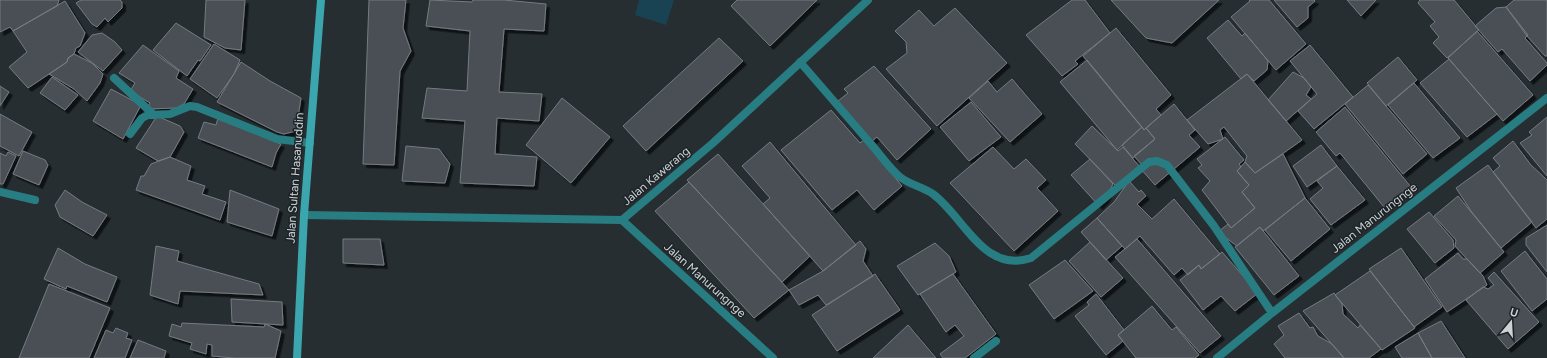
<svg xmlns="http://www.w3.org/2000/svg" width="1547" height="358" font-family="Figtree,sans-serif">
<defs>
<filter id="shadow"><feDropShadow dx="3.5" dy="3.5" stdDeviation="0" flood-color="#0009"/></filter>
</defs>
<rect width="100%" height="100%" fill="#262e32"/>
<!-- park -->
<path fill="#194253" d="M639,0H674L666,25L635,15Z"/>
<!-- building -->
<path fill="#494f55" stroke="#757b82" filter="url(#shadow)" d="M0,0H59L57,6L13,31L10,27L0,32Z
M81,0H120L122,2V8L108,22L105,18L97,27L92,24L76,3Z
M206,0H245L241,50L225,48L204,37Z
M369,0H406L403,28L411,51L400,71L394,165L363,164Z
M430,0L472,2L473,0H504L546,4L544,31L504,29L499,92L542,94L539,121L497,118L495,154L537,157L534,186L460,183L465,121L422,118L427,88L467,91L470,31L426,26Z
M737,0H817L770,46L731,6Z
M1072,0H1085L1110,33L1075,61L1078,64L1062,76L1026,35Z
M1111,0H1219L1172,43L1146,38Z
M1249,0H1269L1306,44L1276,70L1231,17L1250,1Z
M1274,0H1314L1315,1L1308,7V18L1297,27Z
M1347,0H1376L1361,16Z
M1420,0H1454L1479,30L1447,58L1433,43L1439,37L1430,26L1435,22L1418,3Z
M1514,0H1547V56H1545L1527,36L1506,7Z
M65,1L85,33L80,46L76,48L74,54L68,58L67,62L28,88L9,67L27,52L13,31Z
M1506,7L1528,35L1525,38L1547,63V65L1530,81L1502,49L1498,52L1475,26L1496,8Z
M955,8L1007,63L937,126L886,69L907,53L906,42L895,31L919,10L934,26Z
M1228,20L1242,36L1245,33L1268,61L1267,70L1254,81L1247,74L1241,79L1207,38Z
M176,23L211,45L200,61L198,60L187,76L153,50Z
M1116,28L1171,95L1156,109L1161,115L1144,130L1083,56Z
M1477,31L1533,95L1503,121L1448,58Z
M102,33L115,42L122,50L103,71L78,52L92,35Z
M719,38L743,61L646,151L623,126Z
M214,44L240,60L234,74L217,98L190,79Z
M143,45L179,71L176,78L193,89L184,104L176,108L147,109L150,103L130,91L135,83L119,73Z
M1310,45L1353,97L1314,129L1298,111L1317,94L1290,61Z
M74,54L92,63L103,74L100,83L87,101L74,89L49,74L67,62L68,58Z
M1398,57L1417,80L1386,106L1367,83Z
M1449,59L1497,114L1467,137L1420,83Z
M1087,60L1142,127L1117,150L1060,82Z
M241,62L270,81L301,98L296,131L284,134L277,132L217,102Z
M874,66L931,129L897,160L877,137L872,141L838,101L848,93L844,89Z
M1293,72L1304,78L1311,87L1306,95L1311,99L1286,121L1268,100Z
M1247,74L1302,140L1255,173L1245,162L1247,156L1224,127L1220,130L1223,139L1208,144L1187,120Z
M52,77L78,95L65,110L40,93Z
M1012,79L1042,114L1010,142L969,98L988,81L997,92Z
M1414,83L1460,138L1433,158L1388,105Z
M1368,85L1427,154L1403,174L1345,104Z
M0,86L9,92L0,106Z
M111,89L141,105L123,139L93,121Z
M562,98L610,137L571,183L526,145Z
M971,102L1001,137L969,161L940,127Z
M1174,104L1195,130L1189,135L1200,147L1155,185L1140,168L1143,166L1134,156L1155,139L1146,128Z
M1345,107L1411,187L1384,207L1340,153L1336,156L1316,132Z
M831,110L860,143L864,140L902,186L874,210L857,190L832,210L781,150Z
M0,114L32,132L19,156L0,146Z
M157,116L180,126L184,132L170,157L158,161L136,148Z
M1547,117V176L1520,143L1532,135L1529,132Z
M218,118L281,144L276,153L272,167L198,138L204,122L216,125Z
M1092,126L1118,151L1123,147L1139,166L1116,186L1075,144Z
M1142,127L1144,130L1146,128L1155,139L1133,158L1122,145Z
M1225,137L1244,160L1239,164L1241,167L1237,171L1249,185L1242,192L1255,208L1231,228L1202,190L1210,181L1198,168L1202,165L1197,159Z
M1513,141L1531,165L1547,180V219L1536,228L1493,172L1500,166L1493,158Z
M770,142L856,245L823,271L763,204L770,198L742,166Z
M1321,145L1337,166L1307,187L1293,166Z
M406,146L439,149L450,164L445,183L402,181Z
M993,147L1014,169L1026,159L1046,180L1037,188L1058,211L1014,251L950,183Z
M23,151L45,160L48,165L39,185L13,174Z
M8,152L16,156L3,184H0V153L6,156Z
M718,154L810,256L782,282L687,180Z
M1283,154L1305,198L1263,231L1260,227L1237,246L1218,232L1228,224L1231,228L1255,208L1242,192L1249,185L1237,171L1245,162L1255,173Z
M170,157L191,166L187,180L205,186L202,194L226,202L220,220L136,190L141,176H144L151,164Z
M1090,159L1113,184L1105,200L1099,206L1071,175Z
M1488,165L1532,222L1501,248L1471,211L1456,188Z
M1337,166L1365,200L1331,225L1310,199L1323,188L1317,181Z
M1129,181L1139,192L1141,190L1146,196L1137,204L1152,219L1174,199L1220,254L1201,269L1199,265L1188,275L1182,268L1174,275L1140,236L1125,249L1097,218L1114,202Z
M689,182L789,290L754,318L655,211Z
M65,190L82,202L107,215L93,236L60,217L55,205Z
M230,190L279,209L272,236L227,222Z
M1458,196L1504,252L1480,273L1455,246L1456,240L1434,216Z
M1305,198L1330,229L1291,261L1265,230Z
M1429,212L1453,240L1454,248L1435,263L1407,229Z
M1097,218L1122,246L1106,260L1081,232Z
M1547,225V272L1526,245V238Z
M1260,227L1299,276L1274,295L1235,247Z
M343,239H380L384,265L343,263Z
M1137,239L1221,336L1200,353L1115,257Z
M860,241L866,249L863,261L873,276L826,305L818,295L799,305L789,290L823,271Z
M1090,242L1123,278L1101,297L1069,261Z
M935,243L949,256L956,272L918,295L897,266Z
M156,246L179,251L177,261L259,284L263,295L180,291L178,304L150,295Z
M58,248L85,264L117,277L107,302L67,286L66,289L44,279Z
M1401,248L1442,307L1414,327L1369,269Z
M1525,251L1547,279V299L1532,311L1501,271Z
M1222,252L1258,293L1235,311L1221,296L1203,310L1180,280L1199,265L1201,269Z
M1458,253L1463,259H1467L1483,276L1487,285L1447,312L1425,279Z
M1065,260L1093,291L1054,319L1029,285Z
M1370,271L1415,328L1382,350L1335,295Z
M1494,272L1539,322L1508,349L1466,300L1483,287L1488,289L1494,285L1488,278Z
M875,274L900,310L837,351L812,315Z
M953,274L996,334L965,358H943L940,354L964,336L955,325L946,332L920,294Z
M49,284L110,308L89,358H19Z
M1334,293L1342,304L1343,314L1358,328L1360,325L1381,349L1369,358H1344L1303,311Z
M1096,294L1124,330L1118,335L1123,341L1106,355L1075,316L1089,305L1087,302Z
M231,299L282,302L283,325L232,322Z
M1152,306L1172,330L1176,327L1199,355L1195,358H1136L1118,335Z
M1299,313L1310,328L1313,327L1318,336L1332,344L1344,358H1285L1274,344L1284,335L1278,326Z
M1441,321L1465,358H1432L1418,333Z
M182,323L264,327L265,324L281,331L275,358H234L212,356V345L207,344L206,354L190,349L192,343L169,336L172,324L181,327Z
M908,325L936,358H873Z
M116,328L128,333L126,338L132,340L125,358H94L106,330L113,333Z
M1418,333L1432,358H1402L1395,347Z
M138,340L166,351L164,358H130Z"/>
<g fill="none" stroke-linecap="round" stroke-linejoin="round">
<!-- minor -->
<path stroke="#287d82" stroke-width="8" d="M800,62C823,89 847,116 870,143C880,154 889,168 900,177C910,185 923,187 933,194C964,217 984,274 1031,258L1149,162L1157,161L1167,165L1214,226L1272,313
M114,78L154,115
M130,134L142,118L148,115L170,114L190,106L197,107L277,139L310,143
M0,192L35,200
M304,215L622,220L713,143L868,0
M622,220L773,358
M974,358L996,341
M1217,358L1272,313L1547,98"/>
<!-- secondary -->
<path stroke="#3ba6ad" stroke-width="8" d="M297,358L304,215L321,0"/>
</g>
<g text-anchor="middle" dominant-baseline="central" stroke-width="3" stroke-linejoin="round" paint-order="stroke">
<!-- street labels -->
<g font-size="12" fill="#cdd2d5" stroke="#1c2428">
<text transform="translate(656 176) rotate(-40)">Jalan Kawerang</text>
<text transform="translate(295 178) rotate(-86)">Jalan Sultan Hasanuddin</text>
<text transform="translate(1374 218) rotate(-38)">Jalan Manurungnge</text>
<text transform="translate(705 280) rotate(42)">Jalan Manurungnge</text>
</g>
</g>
<!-- north arrow -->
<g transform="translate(1511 322) rotate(18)" stroke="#1c2428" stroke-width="3" paint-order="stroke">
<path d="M0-3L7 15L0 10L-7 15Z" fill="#cdd2d5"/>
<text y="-6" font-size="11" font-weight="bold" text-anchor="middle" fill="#cdd2d5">U</text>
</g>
</svg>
